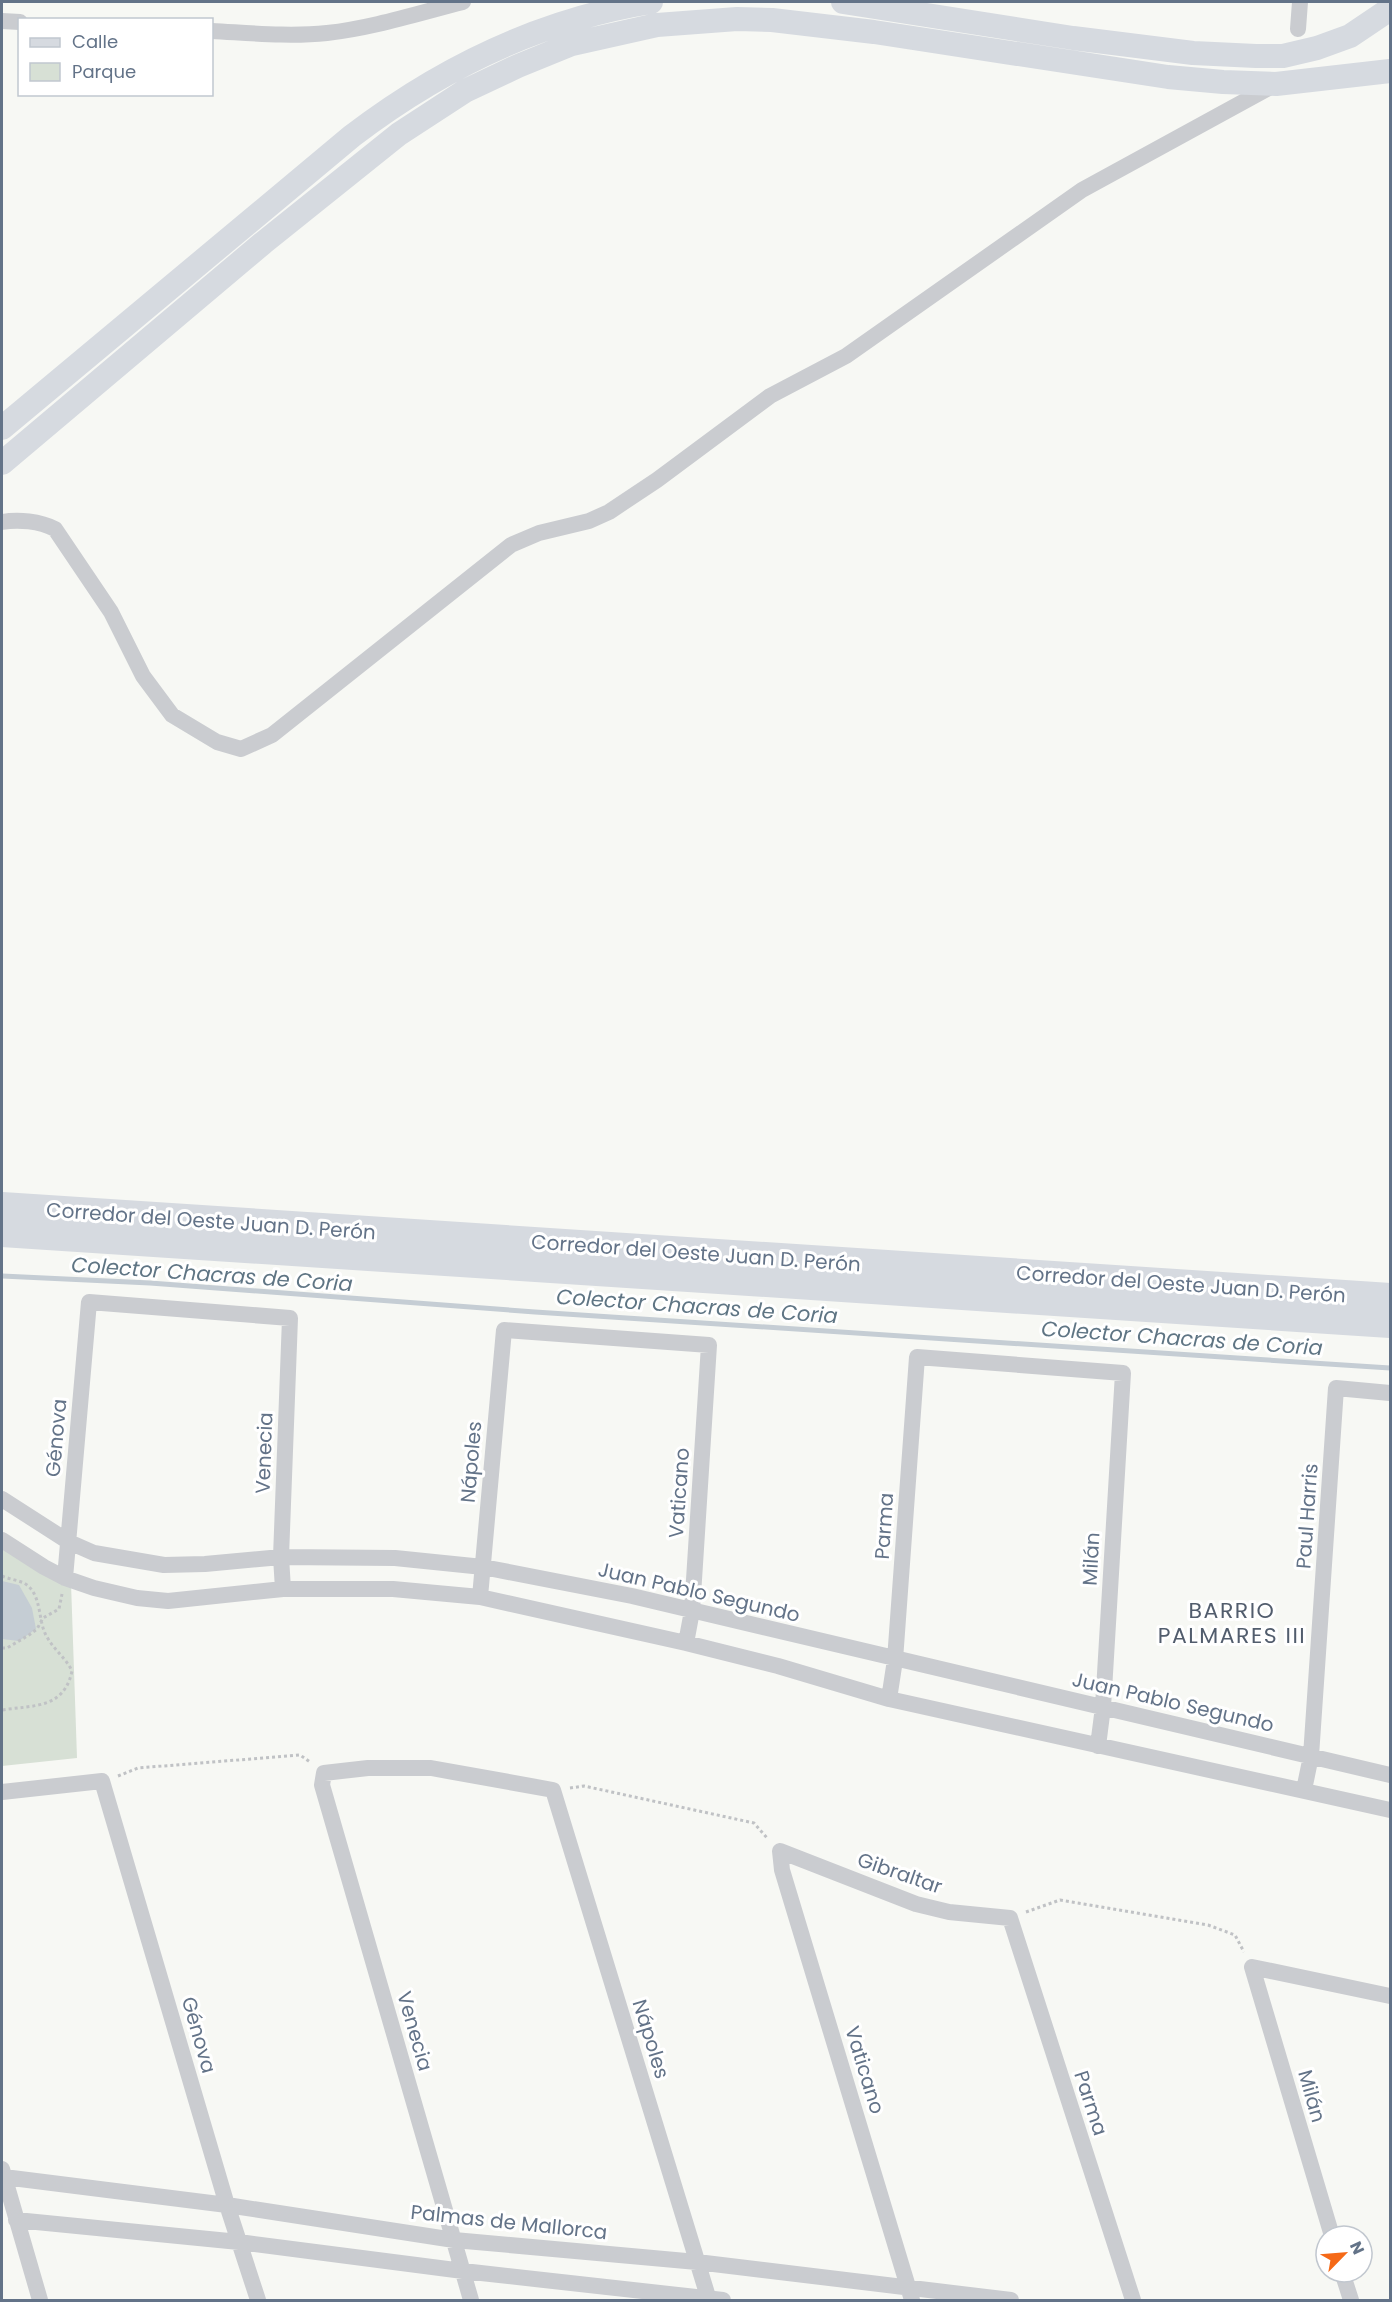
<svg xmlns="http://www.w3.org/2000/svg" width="1392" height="2302" font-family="Poppins,sans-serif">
<rect width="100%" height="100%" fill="#f7f8f4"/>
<!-- green -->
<path fill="#d7e0d5" d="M2,1544L71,1583L77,1758L2,1766Z"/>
<!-- water -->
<path fill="#c5cdd4" d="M2,1581L19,1585L32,1608L36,1629L19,1641L2,1639Z"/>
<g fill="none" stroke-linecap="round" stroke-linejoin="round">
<!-- stream -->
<path stroke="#c5cdd4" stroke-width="5" d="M2,1276L150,1283L535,1312L1390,1368"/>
<!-- path -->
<path stroke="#c0c2c5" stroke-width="3" stroke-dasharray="3 3" stroke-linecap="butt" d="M2,1576C9,1579 17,1580 24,1583C43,1594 37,1621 47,1637C54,1650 66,1658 72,1671C64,1709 34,1705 2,1710
M2,1648H7L29,1635L37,1629L43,1618L59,1609L62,1594
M118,1776L138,1768L300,1755L310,1762
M570,1788L584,1786L754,1823L768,1839
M1026,1912L1060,1900L1208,1925L1235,1935L1244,1952"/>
<!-- street -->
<path stroke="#caccd0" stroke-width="16" d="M2,21L20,22
M1298,29L1300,2
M212,31C250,33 289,37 327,33C373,28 419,13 463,2
M2,522C18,519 40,521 55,529L111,612L143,676L172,715L217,742L241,749L272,735L511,545L539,533L589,521L609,512L657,480L770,396L846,356L1082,190L1276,84
M2,1499L69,1542L94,1553L164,1565L205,1564L281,1557L395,1558L483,1567L632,1596L1390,1775
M2,1540L44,1567L65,1578L94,1588L137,1598L168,1601L283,1589H393L480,1597L686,1643L778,1666L889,1699L1390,1810
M65,1578L89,1302L290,1318L281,1557L283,1589
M480,1597L504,1330L709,1345L692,1611L686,1643
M889,1699L895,1660L917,1357L1123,1373L1103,1707L1098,1746
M1304,1790L1311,1756L1336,1388L1390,1393
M2,1792L102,1781L227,2205L258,2300
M2,2169L40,2300
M4,2177L227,2205L454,2240L697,2262L1011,2300
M16,2220L239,2242L463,2271L723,2300
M1332,2236L1252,1967L1390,1996
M1342,2272L1351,2300
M471,2300L322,1785L324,1773L368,1768H431L553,1790L709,2300
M912,2300L782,1870L780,1851L916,1904L949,1912L1010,1918L1133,2300"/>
<!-- secondary -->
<path stroke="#d6dae0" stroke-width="24" d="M843,2L1073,38L1193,53L1256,56H1283L1317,48L1350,36L1390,9
M2,428L352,136C441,68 540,20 651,2
M2,463L263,243L399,134L465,91L518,66L572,44L657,25L737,19L772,20L874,32L1168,77L1223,82L1276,84L1390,71"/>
<!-- highway -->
<path stroke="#d6dae0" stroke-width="30" d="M2,1207L1390,1298
M2,1232L1390,1323"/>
</g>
<g text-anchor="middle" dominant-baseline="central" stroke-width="6" stroke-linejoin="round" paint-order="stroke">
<!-- street labels -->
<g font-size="20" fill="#637388" stroke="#fff">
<text transform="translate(211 1221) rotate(4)">Corredor del Oeste Juan D. Perón</text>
<text transform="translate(696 1253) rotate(4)">Corredor del Oeste Juan D. Perón</text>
<text transform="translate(1181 1284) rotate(4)">Corredor del Oeste Juan D. Perón</text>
<text transform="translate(56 1438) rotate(-85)">Génova</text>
<text transform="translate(264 1453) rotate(-88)">Venecia</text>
<text transform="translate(471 1462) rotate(-85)">Nápoles</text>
<text transform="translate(679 1493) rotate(-86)">Vaticano</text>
<text transform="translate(1307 1516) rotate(-86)">Paul Harris</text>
<text transform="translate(884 1526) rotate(-86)">Parma</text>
<text transform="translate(1091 1559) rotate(-87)">Milán</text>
<text transform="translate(699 1592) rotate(13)">Juan Pablo Segundo</text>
<text transform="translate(1173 1702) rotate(13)">Juan Pablo Segundo</text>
<text transform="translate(900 1873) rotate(19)">Gibraltar</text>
<text transform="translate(415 2031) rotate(74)">Venecia</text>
<text transform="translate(199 2035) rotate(74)">Génova</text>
<text transform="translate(651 2039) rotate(73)">Nápoles</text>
<text transform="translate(865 2070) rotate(73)">Vaticano</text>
<text transform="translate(1312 2096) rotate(74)">Milán</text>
<text transform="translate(1091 2103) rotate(72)">Parma</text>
<text transform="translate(509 2222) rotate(6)">Palmas de Mallorca</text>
</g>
<!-- water labels -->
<g font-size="21" font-style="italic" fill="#5f7584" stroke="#fff">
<text transform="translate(212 1274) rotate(4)">Colector Chacras de Coria</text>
<text transform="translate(697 1306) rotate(4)">Colector Chacras de Coria</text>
<text transform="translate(1182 1338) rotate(4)">Colector Chacras de Coria</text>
</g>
<!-- quarter labels -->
<g font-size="22" letter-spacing="1.5" fill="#525d6d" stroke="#fff">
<text x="1232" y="1610">BARRIO<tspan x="1232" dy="25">PALMARES III</tspan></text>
</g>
</g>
<!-- border -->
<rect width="1392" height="2302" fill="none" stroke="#637388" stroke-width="6"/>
<!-- legend -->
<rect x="18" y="18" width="195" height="78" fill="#ffffff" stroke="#c1c7cf" stroke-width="1.5"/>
<rect x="30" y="38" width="30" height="9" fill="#d6dae0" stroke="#c1c7cf" stroke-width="1.5"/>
<text x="72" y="48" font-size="18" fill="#637388">Calle</text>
<rect x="30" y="63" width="30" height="18" fill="#d7e0d5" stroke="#c1c7cf" stroke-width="1.5"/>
<text x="72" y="78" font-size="18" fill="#637388">Parque</text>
<!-- north arrow -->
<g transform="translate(1344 2254) rotate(65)"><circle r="28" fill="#ffffff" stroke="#c1c7cf" stroke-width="1.5"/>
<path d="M0-4.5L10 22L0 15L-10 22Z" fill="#f56917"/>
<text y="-9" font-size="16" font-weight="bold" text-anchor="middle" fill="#637388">N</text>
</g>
</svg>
